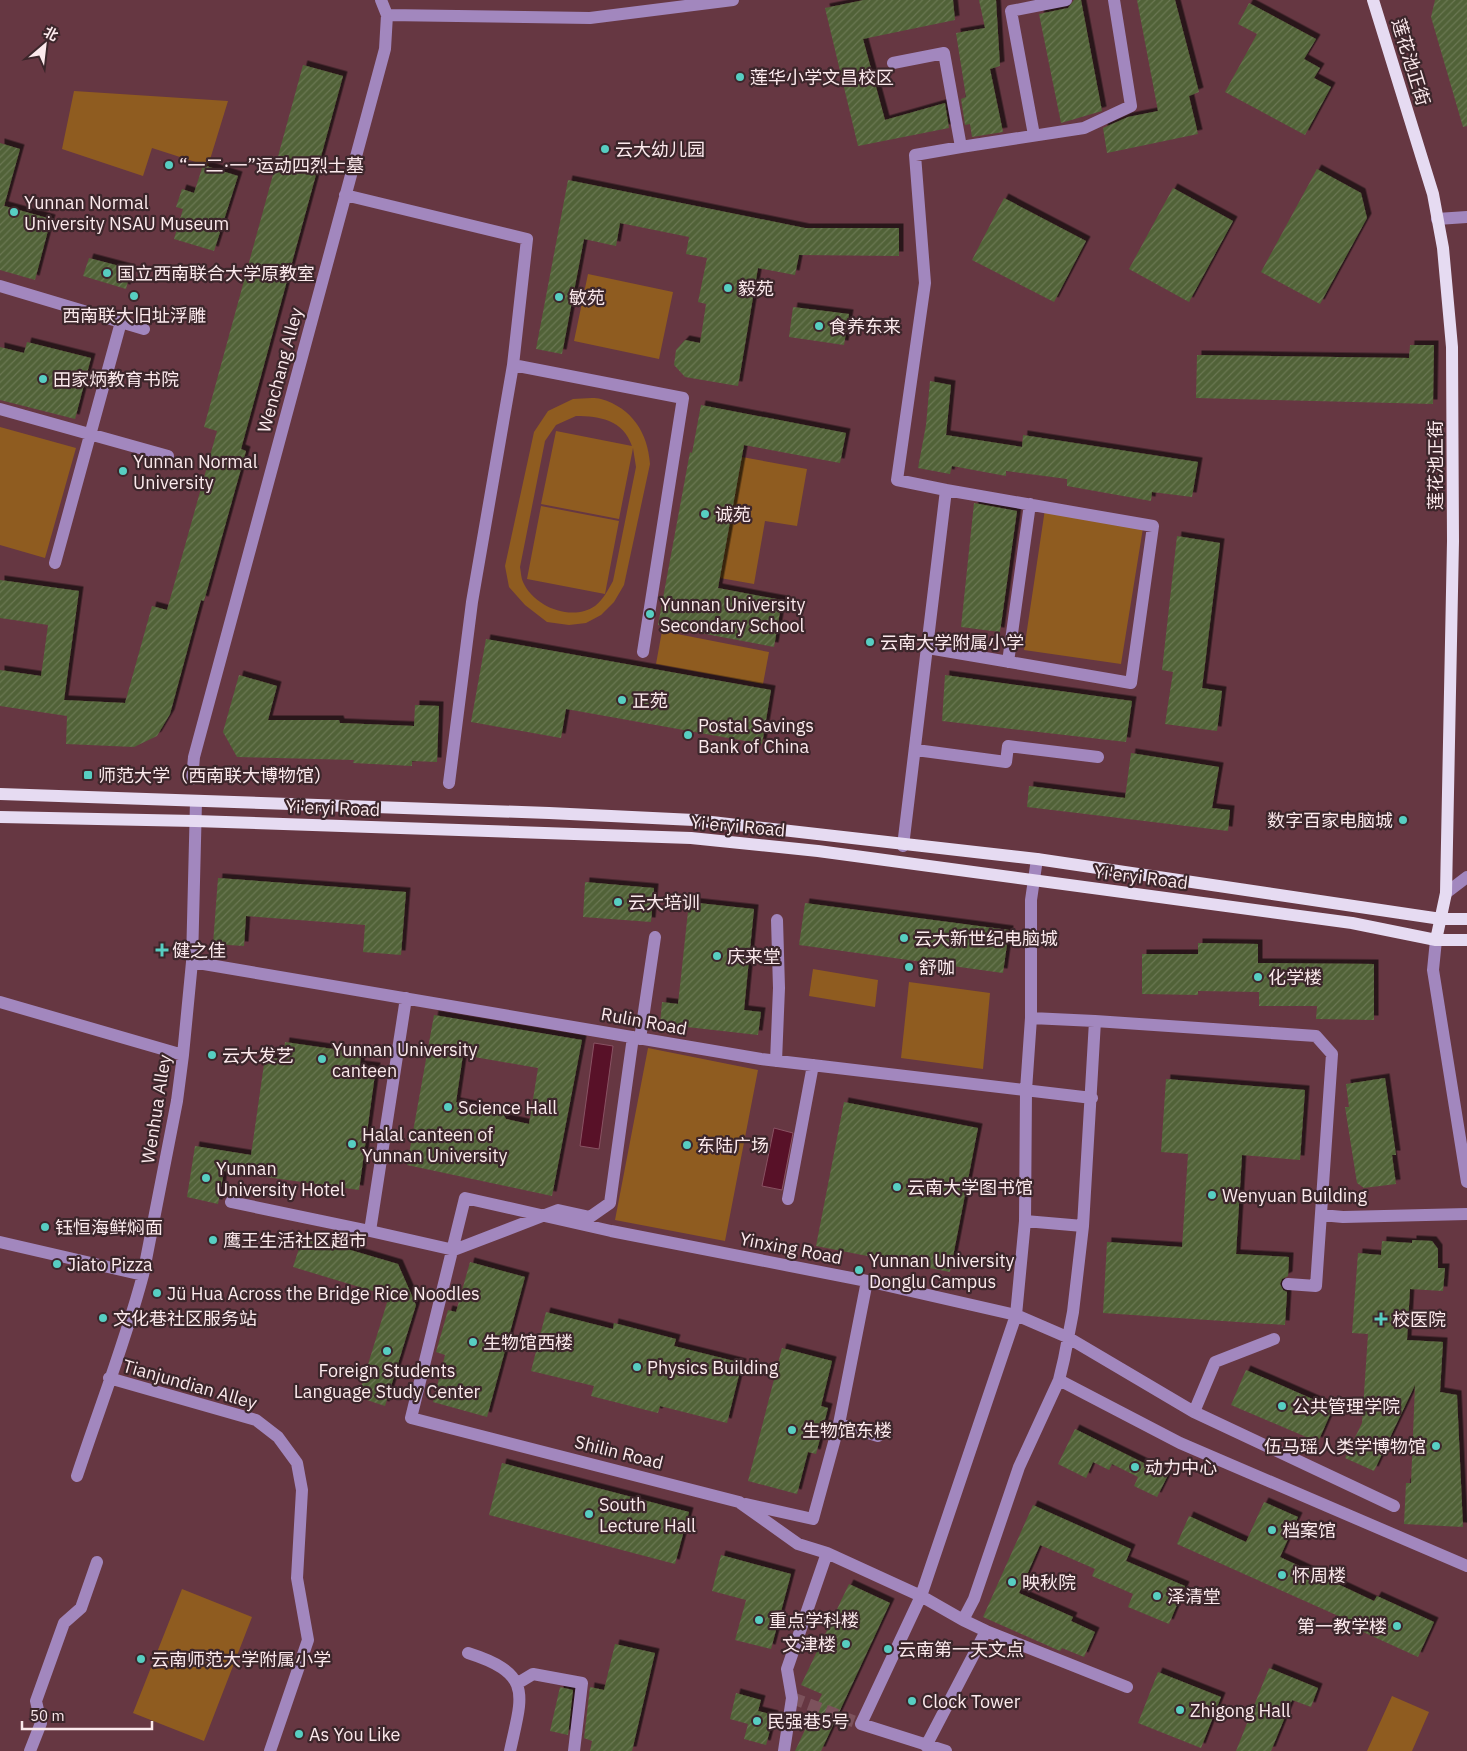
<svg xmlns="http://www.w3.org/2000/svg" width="1467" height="1751" font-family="'IBM Plex Sans','Noto Sans SC',sans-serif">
<defs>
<pattern id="building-hatch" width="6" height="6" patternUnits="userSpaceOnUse" patternTransform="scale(1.25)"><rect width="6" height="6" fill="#516237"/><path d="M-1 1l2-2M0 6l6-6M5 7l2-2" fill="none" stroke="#6b7854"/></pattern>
<filter id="shadow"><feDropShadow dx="4.5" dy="-4.5" stdDeviation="0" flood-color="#0009"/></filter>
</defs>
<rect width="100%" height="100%" fill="#663742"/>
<!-- green -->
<path fill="#8f5c20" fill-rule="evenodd" d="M74,91L228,101L208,166L152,148L143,176L62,149Z
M588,274L673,292L659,359L574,341Z
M573,399C581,399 593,397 601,399C632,408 648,433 650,464L624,585L614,602L601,615L586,623L569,625L547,622L525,605L509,587L505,566L534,432L548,411ZM576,416C600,416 623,420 632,446L556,431L541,504L619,519L633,448L636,467L613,581C608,590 603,600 595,606C572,622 534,607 523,582C521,578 521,572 520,567L545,441L556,425Z
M0,427L76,448L45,558L0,545Z
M742,457L807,469L797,526L765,521L754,584L720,578Z
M541,506L619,521L605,594L527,579Z
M1045,509L1143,528L1121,664L1024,650Z
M662,631L769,652L763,684L656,664Z
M813,969L878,980L875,1007L809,996Z
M909,982L990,993L983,1069L901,1058Z
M648,1048L758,1070L725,1241L615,1220Z
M182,1589L252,1617L204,1741L133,1713Z
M1392,1696L1429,1712L1412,1751H1367Z"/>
<!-- water -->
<path fill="#581128" stroke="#895263" d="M594,1043L613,1046L599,1149L580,1146Z
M774,1128L793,1133L782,1190L762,1186Z"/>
<!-- building -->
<path fill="url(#building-hatch)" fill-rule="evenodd" filter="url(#shadow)" d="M864,0H953L955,20L863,39L885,120L945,103L949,128L858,146L825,8Z
M979,0H996L1000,66L990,69L1003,132L972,137L970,124L965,125L961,99L966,97L956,33L985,28Z
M1074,0H1081L1102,111L1061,123L1039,14L1068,8Z
M1137,0H1175L1199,92L1189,96L1198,134L1107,153L1103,128L1128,117L1158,111Z
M1435,0H1467V126L1463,127L1431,17Z
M1249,3L1316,39L1304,59L1320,68L1314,78L1331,87L1305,135L1225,92L1257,34L1238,24Z
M303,65L343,76L241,449L246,451L204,601L201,600L170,714L157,736L134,747L66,744L67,716L0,706V670L41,676L48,625L0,618V580L79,591L64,700L125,703L152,606L167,610L217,431L204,427Z
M0,143L20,149L4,206L1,205L51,219L35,280L0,270Z
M203,165L238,176L214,251L174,239L183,209L176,207L182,189L194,193Z
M1317,169L1361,193L1367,218L1320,304L1261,272Z
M568,180L805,228H899V256L799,255L795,275L758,268L738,386L685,377L674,365L676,350L685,340L700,343L706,304L698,302L707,258L686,254L689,237L620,223L616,246L584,239L562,354L536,349Z
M1173,188L1233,221L1189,302L1129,269Z
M1004,198L1086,241L1054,302L972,260Z
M89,258L131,269L126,289L83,276Z
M793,307L849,314L844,345L789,337Z
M27,342L91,358L75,419L0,400V347L24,353Z
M1410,345H1434L1433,404L1196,398L1197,355L1409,358Z
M930,381L951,385L946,435L1022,447L1023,435L1198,462L1192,497L1152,492L1151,501L1067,486V479L1006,471V476L952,466L950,474L918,468L926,425Z
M701,405L846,433L840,463L744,445L718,588L782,600L774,647L658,625L690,452L692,453Z
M974,503L1017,511L1000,632L961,627Z
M1177,536L1220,543L1202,688L1222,691L1217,731L1165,724L1173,672L1162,670Z
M486,639L771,690L762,744L566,709L561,738L471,722Z
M239,675L277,686L268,720H339L340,723L414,726L415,705L439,706L437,762L412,761V766L353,763L354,760L237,757L223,732Z
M945,675L1132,701L1126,742L942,721Z
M1131,753L1219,767L1212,808L1230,810L1228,831L1027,807L1029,786L1125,798Z
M218,878L406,892L401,955L363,952L365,925L246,916L244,946L213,944Z
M585,882L654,888L651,922L583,917Z
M689,902L754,909L744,1010L761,1012L758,1035L660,1024L662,1002L678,1004Z
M805,903L1009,930L1003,973L799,945Z
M1198,943L1258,944V963L1374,964V1020L1316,1019L1317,1006H1259V992L1198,991V995L1142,994V954H1198Z
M434,1015L582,1040L552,1196L407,1165ZM463,1055L538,1068L529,1124L506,1119L501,1111L456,1102Z
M285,1042L361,1053L360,1065L376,1067L359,1190L224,1171L218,1204L187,1197L195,1146L251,1155L265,1057L283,1059Z
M1385,1078L1396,1155H1392L1396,1184L1364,1188L1357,1183L1345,1107H1349L1346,1084Z
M1166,1079L1305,1090L1300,1160L1242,1155L1236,1254L1289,1257L1288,1276L1282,1279L1280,1284L1283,1290L1287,1292L1285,1325L1103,1313L1107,1242L1182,1247L1188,1154L1161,1152Z
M844,1102L978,1128L950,1272L816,1246Z
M303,1236L398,1264L416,1305L385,1406L358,1397L389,1296L293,1267Z
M1412,1240L1432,1241L1438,1249V1268H1445L1443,1291L1410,1289L1407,1340L1443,1342L1440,1392L1457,1395L1463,1527L1404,1524L1406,1483H1411L1415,1385L1374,1471L1345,1458L1362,1423L1368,1334L1352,1333L1358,1253L1381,1255L1382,1241L1412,1243Z
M470,1262L525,1277L487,1417L433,1402L445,1355L436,1352L448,1310L456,1312Z
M546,1312L613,1329L614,1323L676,1339L674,1346L742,1363L727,1423L660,1406L658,1413L591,1396L594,1386L531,1371Z
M782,1348L832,1361L821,1406L828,1408L816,1454L808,1452L797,1494L748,1481Z
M1246,1370L1333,1408L1318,1442L1231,1405Z
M1075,1429L1168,1475L1157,1497L1134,1486L1138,1477L1112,1464L1109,1470L1093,1462L1086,1478L1058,1464Z
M502,1463L689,1512L675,1564L489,1515Z
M1264,1502L1298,1517L1280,1557L1374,1601L1377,1596L1434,1622L1418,1657L1361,1631L1363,1627L1177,1544L1189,1516L1246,1542Z
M1033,1505L1131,1549L1126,1561L1185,1586L1169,1624L1128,1607L1133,1594L1092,1576L1095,1569L1040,1545L1019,1593L1073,1617L1071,1621L1095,1632L1084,1657L1062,1648L1060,1651L983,1617Z
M721,1555L791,1574L771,1649L735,1640L746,1600L712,1591Z
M849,1584L890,1603L821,1751H795L822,1694L801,1685Z
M615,1644L655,1653L632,1751H590L592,1741L584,1738L590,1687L604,1690Z
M1269,1668L1318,1688L1311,1707L1292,1700L1271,1751H1236Z
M1158,1672L1221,1697L1201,1748L1138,1723Z
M560,1687L573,1690L568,1735L550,1731Z
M736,1693L761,1700L758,1711L774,1715L766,1745L744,1739L748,1724L730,1719Z"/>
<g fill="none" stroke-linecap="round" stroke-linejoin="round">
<!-- minor-tunnel -->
<path stroke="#7c525c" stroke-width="12" stroke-dasharray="12 6" stroke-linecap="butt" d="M792,1698L861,1724"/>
<!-- minor -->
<path stroke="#a287be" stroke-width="12" d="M387,15L590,18L733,0
M893,63L944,53L961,147L915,155L925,283L897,480L946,490L903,846
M1034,135L1011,11L1066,0
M961,147L1084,128L1131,106L1114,0
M345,195L527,239L513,365L472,602L449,783
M1437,219L1467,217
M0,286L144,329
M513,365L683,398L643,652
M0,409L168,456
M55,563L121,322
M928,648L1131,683L1153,526L946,490
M1008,662L1030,504
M916,750L1006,762L1008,746L1098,757
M192,779L194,757L385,49L387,15L381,0
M1037,859L1031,900V1018L1026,1090L1025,1221L1016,1315L1067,1337L1194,1412L1215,1362L1274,1339
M1446,893L1467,877
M1436,940L1433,970L1467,1182
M192,962L761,1059L1092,1098
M406,998L370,1231L454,1250L558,1210L590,1217L610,1203L633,1037
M0,1002L183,1055
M1095,1021L1316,1036L1332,1054L1316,1286L1288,1284
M640,1039L655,937
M776,1061L779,988L777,920
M788,1199L813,1065
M231,1202L370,1231
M1321,1215L1343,1217L1467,1214
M1025,1221L1083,1226
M0,1242L143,1275L177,1101L183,1055L192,962L196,801
M109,1378L256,1420L278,1437L297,1463L302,1490L297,1578L308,1640L270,1751
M1059,1380L1180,1443L1467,1566
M1194,1412L1394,1506
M839,1424L867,1281
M77,1476C99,1409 125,1343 143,1275
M746,1504L813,1519L839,1424L878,1436
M986,1631L1127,1687
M468,1653C534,1674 522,1695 510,1751
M518,1683L533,1674L582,1683L574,1751
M926,1746L986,1631L963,1620L974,1599L1019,1467L1059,1380L1064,1359L1073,1312L1083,1226L1095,1021L1031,1018
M30,1751L41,1723L36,1701L64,1623L81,1608L97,1562
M784,1751L792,1698L787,1669L827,1553
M946,1751L861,1724L921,1596L1016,1315L867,1281L611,1231L465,1198L411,1418L739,1502L798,1544L827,1553L921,1596L963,1620"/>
<!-- major -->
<path stroke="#e6dbf2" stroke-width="12" d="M1373,0L1433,194L1443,248L1452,347L1453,541L1446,893L1436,940
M0,794L549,813L694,820L1037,859L1441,919H1467
M0,817L195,821L691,838L818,851L1352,923L1436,940H1467"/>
</g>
<!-- markers -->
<g fill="#57cec2" stroke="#3c262b" stroke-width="2">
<circle cx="740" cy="77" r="5"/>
<circle cx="605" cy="149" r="5"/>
<circle cx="169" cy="165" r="5"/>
<circle cx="14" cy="212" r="5"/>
<circle cx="107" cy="273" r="5"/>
<circle cx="728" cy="288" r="5"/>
<circle cx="134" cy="296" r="5"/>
<circle cx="559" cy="297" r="5"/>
<circle cx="819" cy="326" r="5"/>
<circle cx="43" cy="379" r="5"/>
<circle cx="123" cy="471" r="5"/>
<circle cx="705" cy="514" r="5"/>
<circle cx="650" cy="614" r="5"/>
<circle cx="870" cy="642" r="5"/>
<circle cx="622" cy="700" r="5"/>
<circle cx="688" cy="735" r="5"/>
<rect x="83" y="770" width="10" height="10" rx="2.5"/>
<circle cx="1403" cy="820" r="5"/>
<circle cx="618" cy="902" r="5"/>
<circle cx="904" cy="938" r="5"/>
<path d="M159.5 942.5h5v5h5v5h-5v5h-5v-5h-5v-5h5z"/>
<circle cx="717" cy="956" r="5"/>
<circle cx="909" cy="967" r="5"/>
<circle cx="1258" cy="977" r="5"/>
<circle cx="212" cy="1055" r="5"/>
<circle cx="322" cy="1059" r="5"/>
<circle cx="448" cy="1107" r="5"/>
<circle cx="352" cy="1144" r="5"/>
<circle cx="687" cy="1145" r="5"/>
<circle cx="206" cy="1178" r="5"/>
<circle cx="897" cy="1187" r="5"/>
<circle cx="1212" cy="1195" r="5"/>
<circle cx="45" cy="1227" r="5"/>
<circle cx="213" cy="1240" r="5"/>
<circle cx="57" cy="1264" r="5"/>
<circle cx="859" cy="1270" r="5"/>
<circle cx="157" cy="1293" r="5"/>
<circle cx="103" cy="1318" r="5"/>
<path d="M1378.5 1311.5h5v5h5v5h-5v5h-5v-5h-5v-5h5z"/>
<circle cx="473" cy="1342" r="5"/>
<circle cx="387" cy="1351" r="5"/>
<circle cx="637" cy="1367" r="5"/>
<circle cx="1282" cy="1406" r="5"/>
<circle cx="792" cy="1430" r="5"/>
<circle cx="1436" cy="1446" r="5"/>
<circle cx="1135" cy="1467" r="5"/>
<circle cx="589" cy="1514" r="5"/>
<circle cx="1272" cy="1530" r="5"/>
<circle cx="1282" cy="1575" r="5"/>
<circle cx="1012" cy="1582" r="5"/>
<circle cx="1157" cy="1596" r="5"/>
<circle cx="759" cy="1620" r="5"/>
<circle cx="1397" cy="1626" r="5"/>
<circle cx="846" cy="1644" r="5"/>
<circle cx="888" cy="1649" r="5"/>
<circle cx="141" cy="1659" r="5"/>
<circle cx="912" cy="1701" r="5"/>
<circle cx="1180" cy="1710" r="5"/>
<circle cx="757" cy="1721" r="5"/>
<circle cx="299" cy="1734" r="5"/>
</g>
<g text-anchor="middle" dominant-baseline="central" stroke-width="4.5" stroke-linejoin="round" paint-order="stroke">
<!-- street labels -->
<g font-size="18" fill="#fbe9ec" stroke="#3c262b">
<text transform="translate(1411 62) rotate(73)">莲花池正街</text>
<text transform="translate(280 370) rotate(-75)">Wenchang Alley</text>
<text transform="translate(1435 465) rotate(-90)">莲花池正街</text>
<text transform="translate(333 808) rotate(2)">Yi'eryi Road</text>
<text transform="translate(738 826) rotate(5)">Yi'eryi Road</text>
<text transform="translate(1141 877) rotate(7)">Yi'eryi Road</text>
<text transform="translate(644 1021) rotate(10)">Rulin Road</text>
<text transform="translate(156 1109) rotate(-81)">Wenhua Alley</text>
<text transform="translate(791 1248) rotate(11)">Yinxing Road</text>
<text transform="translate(190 1384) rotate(16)">Tianjundian Alley</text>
<text transform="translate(619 1452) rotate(14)">Shilin Road</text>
</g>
<!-- poi labels -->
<g font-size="18" fill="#fbe9ec" stroke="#3c262b" text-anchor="start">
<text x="750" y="77">莲华小学文昌校区</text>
<text x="615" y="149">云大幼儿园</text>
<text x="179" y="165">“一二·一”运动四烈士墓</text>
<text x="24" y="202">Yunnan Normal<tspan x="24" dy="21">University NSAU Museum</tspan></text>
<text x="117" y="273">国立西南联合大学原教室</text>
<text x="738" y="288">毅苑</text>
<text x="569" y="297">敏苑</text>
<text x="134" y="315" text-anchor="middle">西南联大旧址浮雕</text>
<text x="829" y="326">食养东来</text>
<text x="53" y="379">田家炳教育书院</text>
<text x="133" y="461">Yunnan Normal<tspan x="133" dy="21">University</tspan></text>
<text x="715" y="514">诚苑</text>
<text x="660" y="604">Yunnan University<tspan x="660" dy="21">Secondary School</tspan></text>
<text x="880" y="642">云南大学附属小学</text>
<text x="632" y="700">正苑</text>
<text x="698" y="725">Postal Savings<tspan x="698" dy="21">Bank of China</tspan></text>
<text x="98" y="775">师范大学（西南联大博物馆）</text>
<text x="1393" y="820" text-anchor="end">数字百家电脑城</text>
<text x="628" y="902">云大培训</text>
<text x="914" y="938">云大新世纪电脑城</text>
<text x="172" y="950">健之佳</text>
<text x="727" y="956">庆来堂</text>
<text x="919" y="967">舒咖</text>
<text x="1268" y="977">化学楼</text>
<text x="332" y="1049">Yunnan University<tspan x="332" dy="21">canteen</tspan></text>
<text x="222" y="1055">云大发艺</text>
<text x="458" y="1107">Science Hall</text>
<text x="362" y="1134">Halal canteen of<tspan x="362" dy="21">Yunnan University</tspan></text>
<text x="697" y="1145">东陆广场</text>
<text x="216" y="1168">Yunnan<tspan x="216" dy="21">University Hotel</tspan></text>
<text x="907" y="1187">云南大学图书馆</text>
<text x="1222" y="1195">Wenyuan Building</text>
<text x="55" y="1227">钰恒海鲜焖面</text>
<text x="223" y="1240">鹰王生活社区超市</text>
<text x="869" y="1260">Yunnan University<tspan x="869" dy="21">Donglu Campus</tspan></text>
<text x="67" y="1264">Jiato Pizza</text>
<text x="167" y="1293">Jü Hua Across the Bridge Rice Noodles</text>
<text x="113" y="1318">文化巷社区服务站</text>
<text x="1392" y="1319">校医院</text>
<text x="483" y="1342">生物馆西楼</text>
<text x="647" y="1367">Physics Building</text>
<text x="387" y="1370" text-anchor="middle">Foreign Students<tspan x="387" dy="21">Language Study Center</tspan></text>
<text x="1292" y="1406">公共管理学院</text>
<text x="802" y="1430">生物馆东楼</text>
<text x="1426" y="1446" text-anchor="end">伍马瑶人类学博物馆</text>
<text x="1145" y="1467">动力中心</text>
<text x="599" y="1504">South<tspan x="599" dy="21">Lecture Hall</tspan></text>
<text x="1282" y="1530">档案馆</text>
<text x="1292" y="1575">怀周楼</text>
<text x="1022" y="1582">映秋院</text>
<text x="1167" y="1596">泽清堂</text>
<text x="769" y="1620">重点学科楼</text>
<text x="1387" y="1626" text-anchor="end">第一教学楼</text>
<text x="836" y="1644" text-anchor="end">文津楼</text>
<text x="898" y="1649">云南第一天文点</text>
<text x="151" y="1659">云南师范大学附属小学</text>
<text x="922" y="1701">Clock Tower</text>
<text x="1190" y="1710">Zhigong Hall</text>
<text x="767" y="1721">民强巷5号</text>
<text x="309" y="1734">As You Like</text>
</g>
</g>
<!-- north arrow -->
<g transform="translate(45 45) rotate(28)" stroke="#3c262b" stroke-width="4" paint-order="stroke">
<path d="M0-4L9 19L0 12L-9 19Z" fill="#fbe9ec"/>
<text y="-8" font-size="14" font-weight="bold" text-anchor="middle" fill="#fbe9ec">北</text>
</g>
<!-- scale -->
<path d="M22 1721v8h130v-8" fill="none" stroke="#fbe9ec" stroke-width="2.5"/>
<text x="30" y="1721" font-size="15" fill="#fbe9ec" stroke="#3c262b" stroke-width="4" paint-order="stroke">50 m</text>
</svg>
